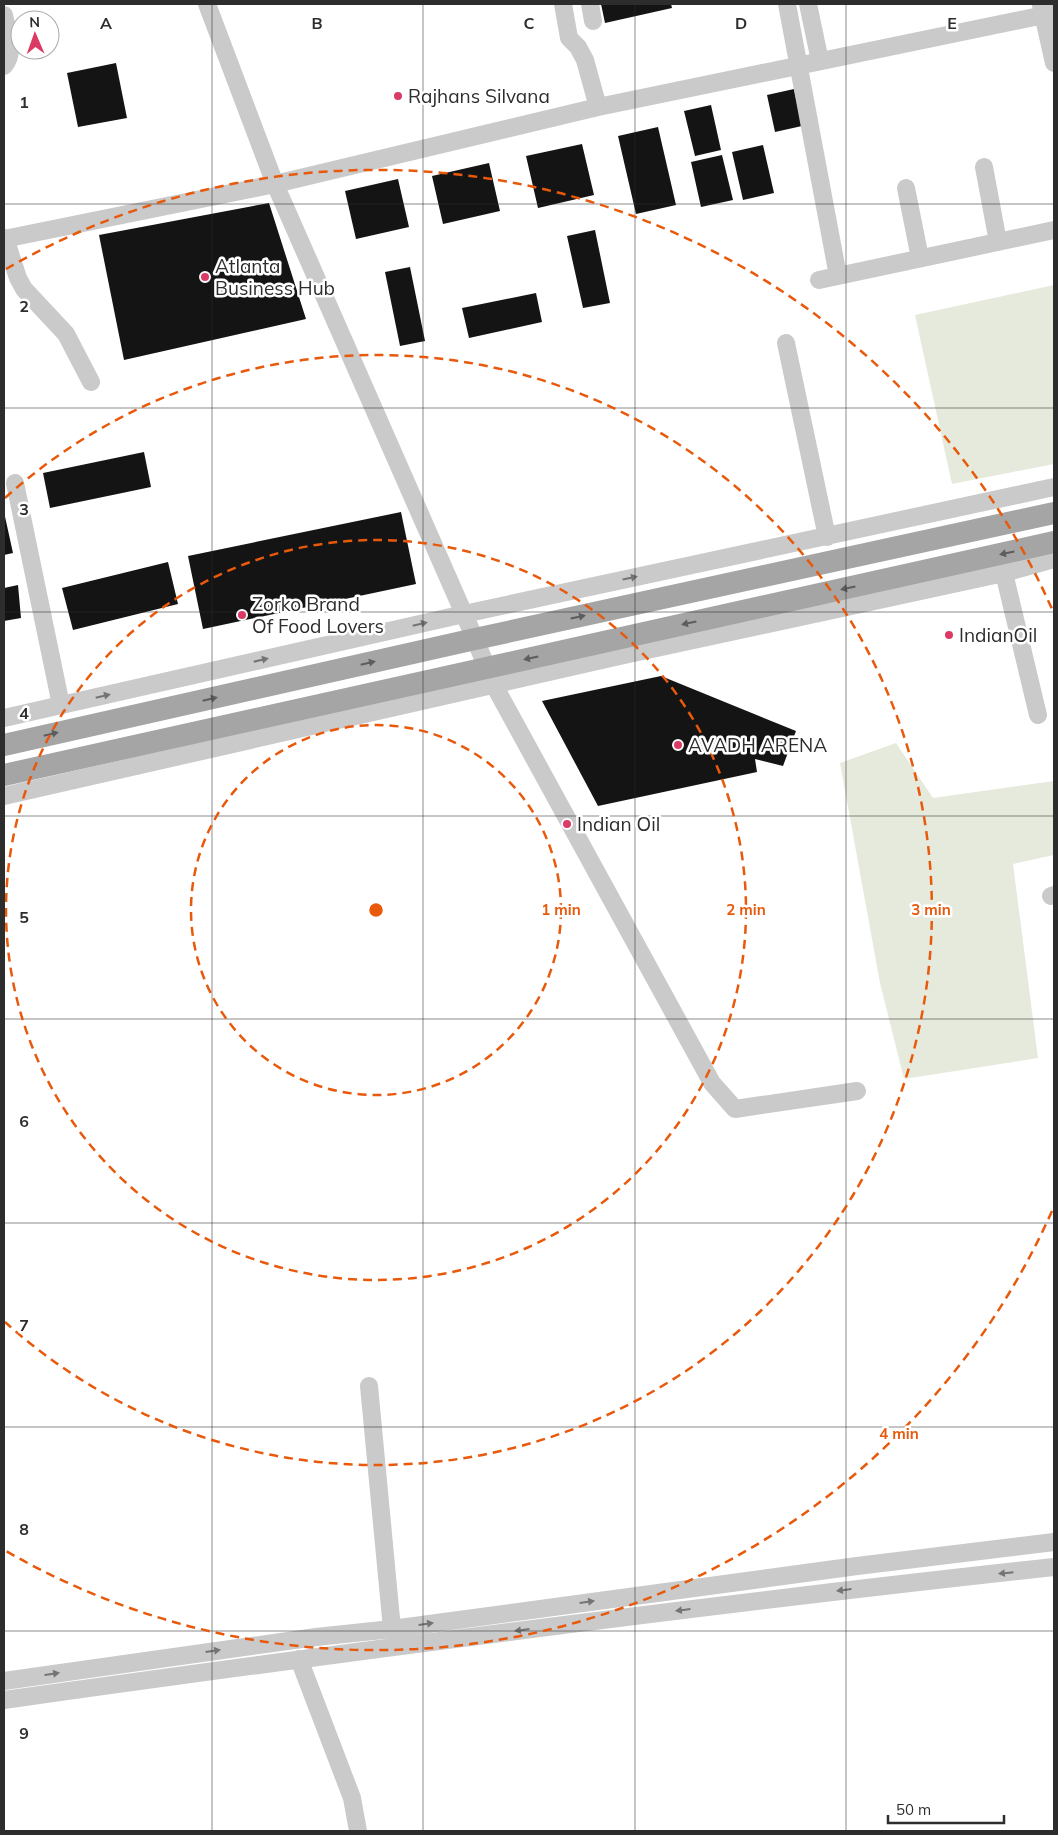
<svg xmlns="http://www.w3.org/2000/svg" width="1058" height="1835" font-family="Mulish,sans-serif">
<rect width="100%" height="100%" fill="#fff"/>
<!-- green -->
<path fill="#e6eadc" d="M1054,285V464L952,484L915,315Z
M896,743L933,798L1054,781V855L1013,864L1038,1058L904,1079L880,983L840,763Z"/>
<!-- building -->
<path fill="#141414" d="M601,4H671L672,8L605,23Z
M116,63L127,118L78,127L67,73Z
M794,89L802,126L775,132L767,95Z
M711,105L721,150L695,156L684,111Z
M658,127L676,205L636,214L618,136Z
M582,144L594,195L538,208L526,156Z
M763,145L774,193L743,200L732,152Z
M722,155L733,200L701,207L691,162Z
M489,163L500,211L443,224L432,176Z
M398,179L409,227L356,239L345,191Z
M269,203L306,319L124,360L99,235Z
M595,230L610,303L583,308L567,236Z
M410,267L425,341L400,346L385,272Z
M536,293L542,322L469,338L462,308Z
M144,452L151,487L50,508L43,473Z
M4,512L13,553L4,555Z
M401,512L416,584L203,629L188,556Z
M168,562L178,604L73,630L62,588Z
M18,585L21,618L4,621V588Z
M661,676L796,731L783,766L755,759L757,772L598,806L542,701Z"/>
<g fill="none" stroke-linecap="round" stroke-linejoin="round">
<!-- minor -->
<path stroke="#cacaca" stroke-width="18" d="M207,4L275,184L475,639L494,685L712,1083L735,1109L857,1091
M563,4L569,38L578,47L585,60L598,107
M590,4L593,21
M787,4L838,276
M808,4L820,61
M1041,5L1054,63
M4,15C7,31 16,52 4,66
M984,167L998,242
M906,188L920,258
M5,238L18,278L24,289L66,334L91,382
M4,239L275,184L598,107L1054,13
M819,280L1054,230
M786,343L827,537
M15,483L61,705
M1004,573L1038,715
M4,718L464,614L1054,487
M4,796L624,655L1004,573L1054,559
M1051,896L1054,895
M369,1386L392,1629
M299,1659L352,1798L358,1831
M4,1681L316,1637L392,1629L857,1566L1054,1542
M4,1700C353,1651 703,1605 1054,1567"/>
<!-- major -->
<path stroke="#a5a5a5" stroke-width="22" d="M4,745L475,639L1054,513
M4,775L1054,542"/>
</g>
<!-- one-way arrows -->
<defs><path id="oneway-solid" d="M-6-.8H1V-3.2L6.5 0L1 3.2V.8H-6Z" transform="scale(1.25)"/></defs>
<g fill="#5d5d5d">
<use href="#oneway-solid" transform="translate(1007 553) rotate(168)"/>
<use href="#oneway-solid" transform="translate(848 588) rotate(168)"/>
<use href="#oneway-solid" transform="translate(578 617) rotate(-12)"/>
<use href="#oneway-solid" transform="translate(689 623) rotate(168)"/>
<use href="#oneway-solid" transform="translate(531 658) rotate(168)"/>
<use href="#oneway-solid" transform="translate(368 663) rotate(-13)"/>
<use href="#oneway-solid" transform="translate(210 699) rotate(-13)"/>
<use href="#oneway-solid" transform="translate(51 734) rotate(-13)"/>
</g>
<g fill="#747474">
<use href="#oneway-solid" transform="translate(630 578) rotate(-12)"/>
<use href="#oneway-solid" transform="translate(420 624) rotate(-13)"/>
<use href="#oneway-solid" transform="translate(261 660) rotate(-13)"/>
<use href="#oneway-solid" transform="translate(103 696) rotate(-13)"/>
<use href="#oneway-solid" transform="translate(1006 1573) rotate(174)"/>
<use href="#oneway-solid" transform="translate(844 1590) rotate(173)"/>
<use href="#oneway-solid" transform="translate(587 1602) rotate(-8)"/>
<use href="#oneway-solid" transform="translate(683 1610) rotate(173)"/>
<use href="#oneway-solid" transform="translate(426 1624) rotate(-8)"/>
<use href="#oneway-solid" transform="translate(522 1630) rotate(173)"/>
<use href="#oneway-solid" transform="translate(213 1651) rotate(-8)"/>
<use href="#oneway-solid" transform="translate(52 1674) rotate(-8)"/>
</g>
<!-- grid -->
<path fill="none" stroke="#2d2d2d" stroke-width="1" stroke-opacity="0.55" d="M212,4V1831M423,4V1831M635,4V1831M846,4V1831M4,204H1054M4,408H1054M4,612H1054M4,816H1054M4,1019H1054M4,1223H1054M4,1427H1054M4,1631H1054"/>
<!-- distance rings -->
<g fill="none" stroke="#e8590c" stroke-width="2.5" stroke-dasharray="9 6">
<circle cx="376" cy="910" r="185"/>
<circle cx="376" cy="910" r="370"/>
<path d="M5 498A555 555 0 1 1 5 1322"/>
<path d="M1052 1211A740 740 0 0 1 6 1551M6 269A740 740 0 0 1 1052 609"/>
</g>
<!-- markers -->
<g fill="#da3a63" stroke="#fff" stroke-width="2">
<circle cx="398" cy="96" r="5"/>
<circle cx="205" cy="277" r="5"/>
<circle cx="242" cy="615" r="5"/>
<circle cx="949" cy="635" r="5"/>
<circle cx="678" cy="745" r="5"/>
<circle cx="567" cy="824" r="5"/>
</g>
<g text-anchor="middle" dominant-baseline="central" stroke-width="5" stroke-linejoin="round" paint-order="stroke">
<!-- poi labels -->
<g font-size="19" fill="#2d2d2d" stroke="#fff" text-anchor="start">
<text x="408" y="96">Rajhans Silvana</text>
<text x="215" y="266">Atlanta<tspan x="215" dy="22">Business Hub</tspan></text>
<text x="252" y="604">Zorko Brand<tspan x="252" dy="22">Of Food Lovers</tspan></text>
<text x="959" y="635">IndianOil</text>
<text x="688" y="745">AVADH ARENA</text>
<text x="577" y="824">Indian Oil</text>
</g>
</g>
<g font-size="16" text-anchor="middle" font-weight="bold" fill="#2d2d2d" stroke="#fff" stroke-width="5" stroke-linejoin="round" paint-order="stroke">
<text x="106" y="29">A</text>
<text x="317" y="29">B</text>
<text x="529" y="29">C</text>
<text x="741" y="29">D</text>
<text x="952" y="29">E</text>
<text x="24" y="108">1</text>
<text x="24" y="312">2</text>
<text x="24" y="515">3</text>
<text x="24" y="719">4</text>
<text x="24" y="923">5</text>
<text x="24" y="1127">6</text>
<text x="24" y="1331">7</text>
<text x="24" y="1535">8</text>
<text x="24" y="1739">9</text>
</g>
<circle cx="376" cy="910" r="8" fill="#e8590c" stroke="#fff" stroke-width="2.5"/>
<g font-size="15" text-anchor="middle" font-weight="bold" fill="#e8590c" stroke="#fff" stroke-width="5" stroke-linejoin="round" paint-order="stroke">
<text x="561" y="915">1 min</text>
<text x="746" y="915">2 min</text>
<text x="931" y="915">3 min</text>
<text x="899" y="1439">4 min</text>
</g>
<!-- border -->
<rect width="1058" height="1835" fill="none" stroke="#2d2d2d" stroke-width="10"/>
<!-- north arrow -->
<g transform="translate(35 35) rotate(358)"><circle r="24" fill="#ffffff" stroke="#ababab"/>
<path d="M0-4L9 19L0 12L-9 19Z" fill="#da3a63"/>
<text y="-8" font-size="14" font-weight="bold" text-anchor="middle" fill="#2d2d2d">N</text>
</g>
<!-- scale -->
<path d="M888 1815v8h116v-8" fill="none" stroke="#2d2d2d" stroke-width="2.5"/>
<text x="896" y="1815" font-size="15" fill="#2d2d2d" stroke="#ffffff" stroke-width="4" paint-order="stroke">50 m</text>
</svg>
